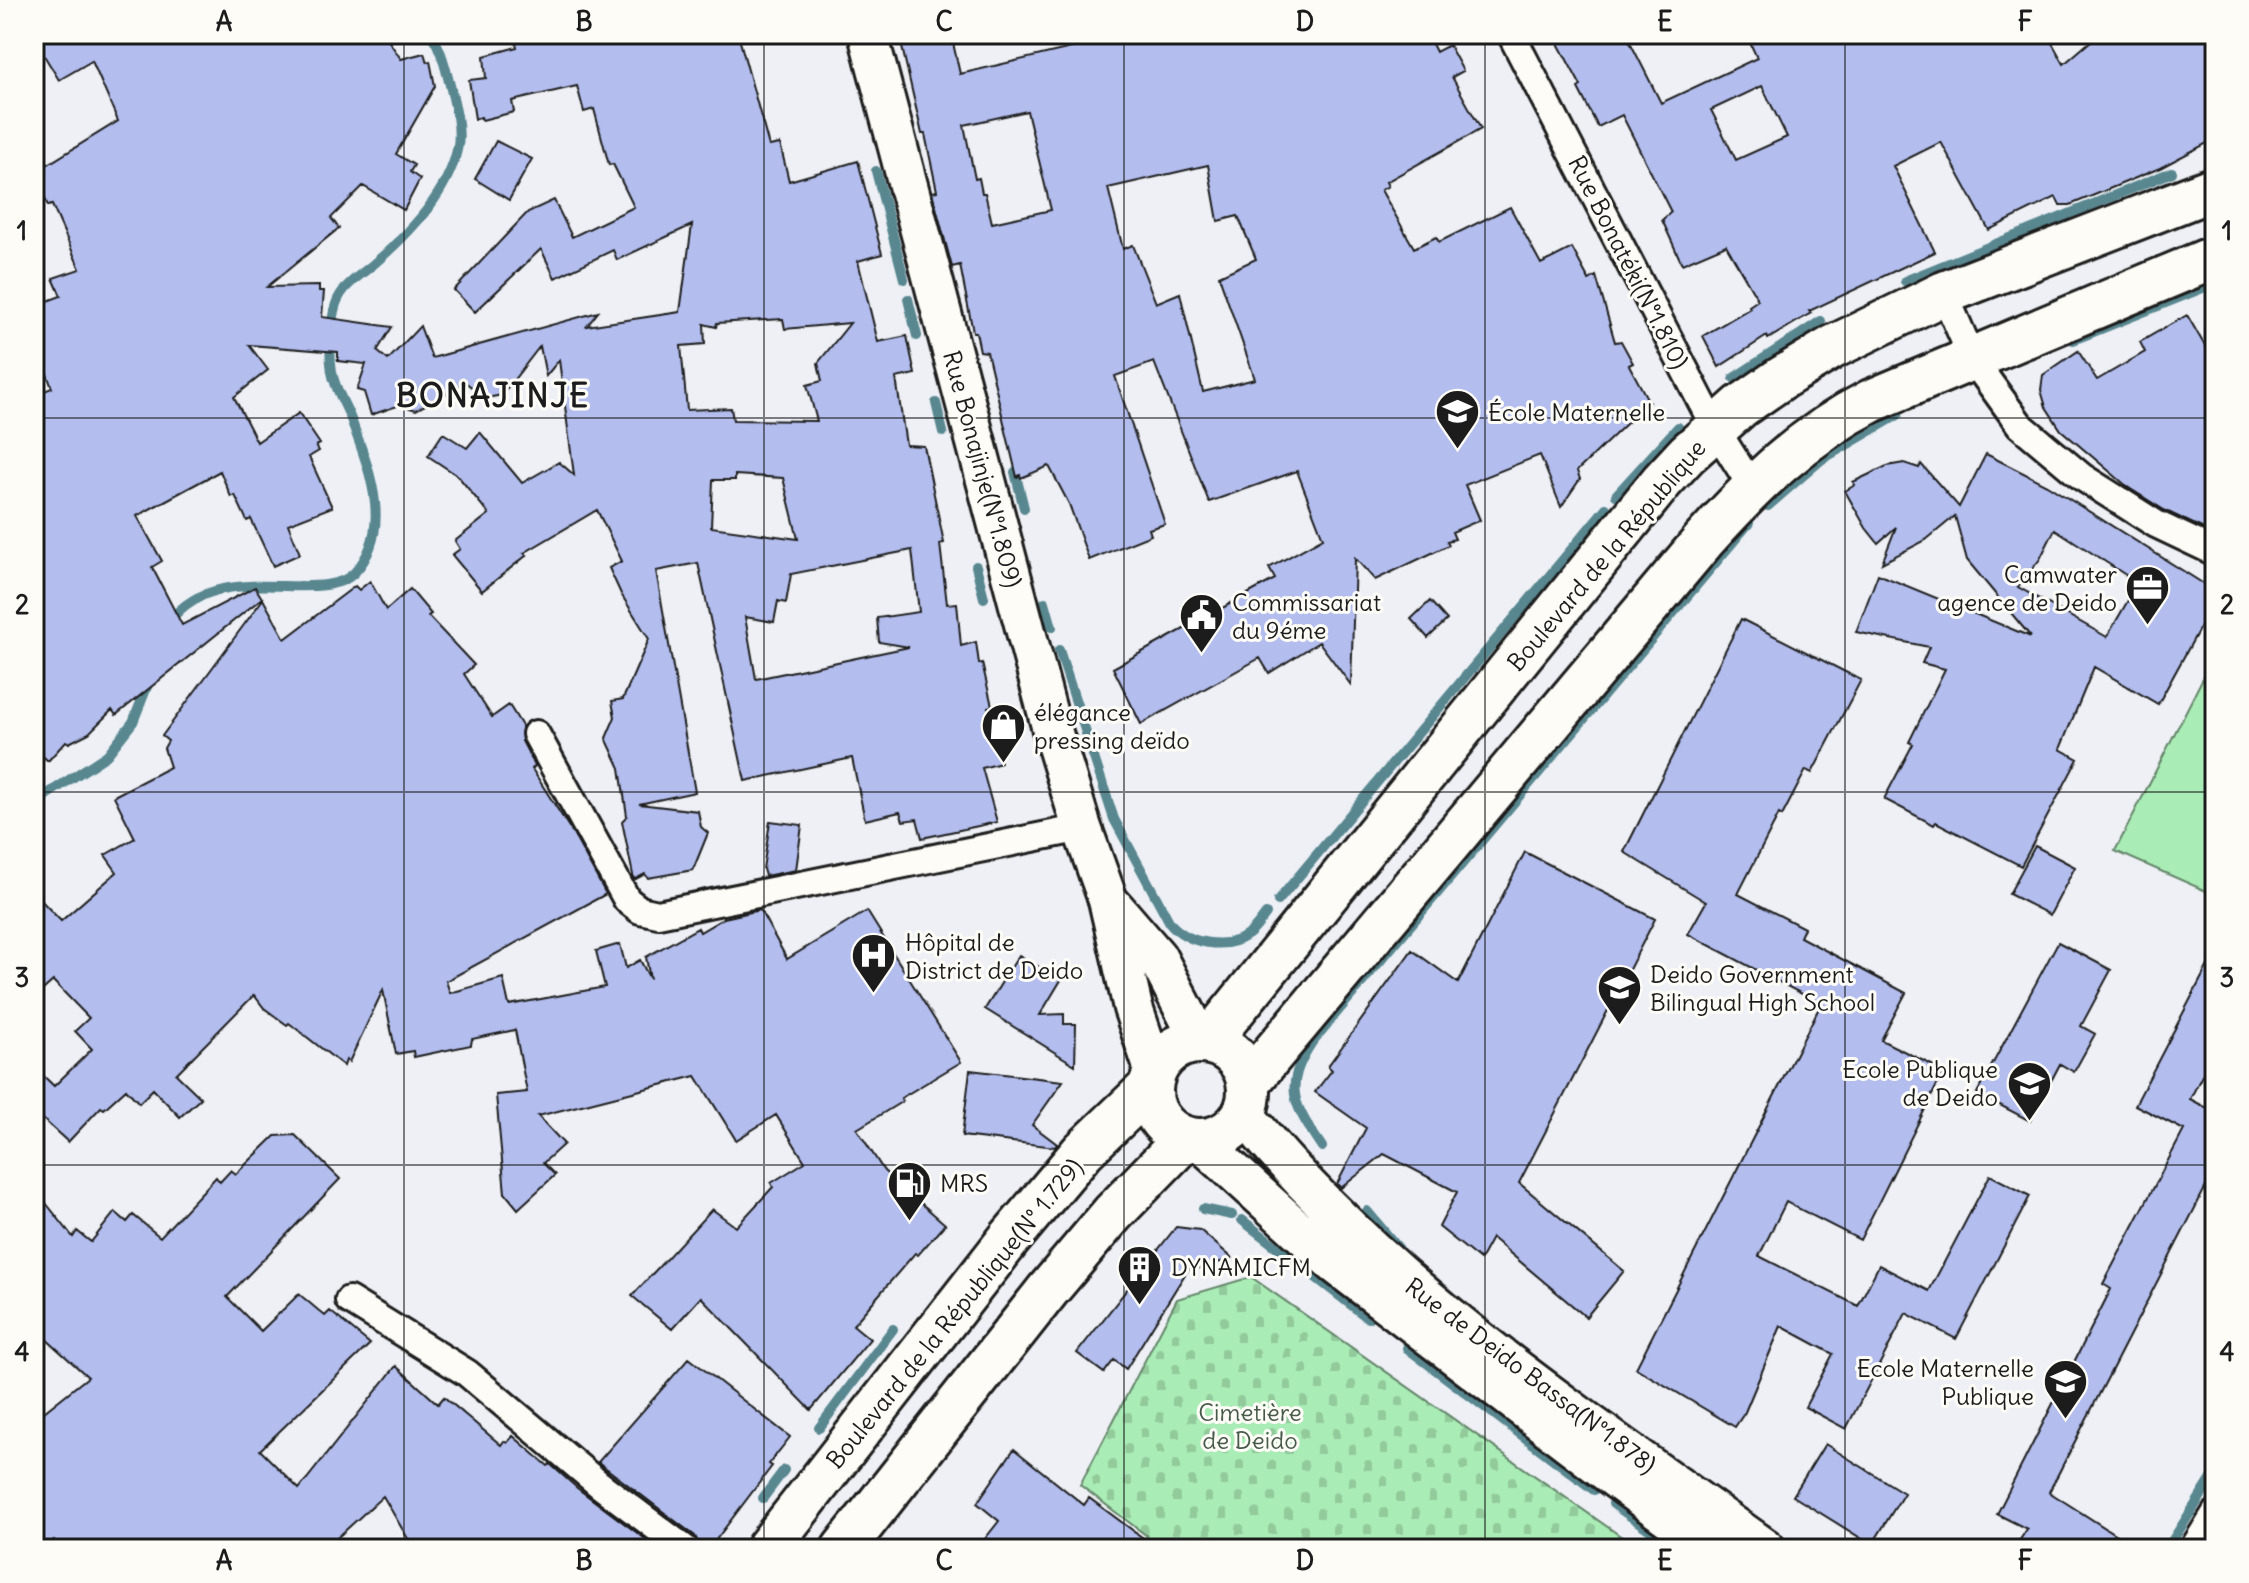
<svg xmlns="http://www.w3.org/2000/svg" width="2249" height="1583" font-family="Delius,sans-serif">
<defs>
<pattern id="cemetery-stones" width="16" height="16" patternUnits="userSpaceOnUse" patternTransform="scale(2)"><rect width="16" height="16" fill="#aaecb6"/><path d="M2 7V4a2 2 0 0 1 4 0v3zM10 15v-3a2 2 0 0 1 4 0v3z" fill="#92ca9c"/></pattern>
</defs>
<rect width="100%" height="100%" fill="#eef0f5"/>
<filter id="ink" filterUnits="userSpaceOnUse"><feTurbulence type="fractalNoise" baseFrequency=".0125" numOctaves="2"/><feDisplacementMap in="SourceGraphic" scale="16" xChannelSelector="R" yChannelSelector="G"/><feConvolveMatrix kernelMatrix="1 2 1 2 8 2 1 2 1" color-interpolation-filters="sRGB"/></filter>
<g filter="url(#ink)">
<!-- green -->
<path fill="#aaecb6" stroke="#638469" stroke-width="2" d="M2215,654V895L2115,851Z"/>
<!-- cemetery -->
<path fill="url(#cemetery-stones)" stroke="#638469" stroke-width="2" d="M1251,1277L1639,1549H1138L1147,1536L1080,1485L1177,1299Z"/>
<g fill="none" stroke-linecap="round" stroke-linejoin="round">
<!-- stream -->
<path stroke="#598790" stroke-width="10" d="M876,171L904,279
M1905,281L2172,172
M908,299L917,336
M2073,340L2215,283
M1734,378L1821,321
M936,403L943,432
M1015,472L1024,508
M1616,495L1678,427
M1768,506L1821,460L1898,415
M976,566L984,598
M1045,602L1052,627
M170,621C218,556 323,608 355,572C394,529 369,469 352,422C346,405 335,390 332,372C329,354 330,329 334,311C339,286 359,277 376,262C411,232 450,191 458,145C461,126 454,103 450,85C445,67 442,50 431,34
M1059,650L1114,819L1170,923C1188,944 1226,951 1249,934C1255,929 1261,921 1266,914
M34,803L107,755L133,722L149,682
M1278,901L1606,508
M1322,1147C1294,1105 1282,1088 1312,1042L1749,523
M1203,1209L1232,1215
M1367,1211L1399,1249
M1242,1220L1368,1318
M1407,1348L1594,1490
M819,1428L893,1329
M763,1498L784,1470
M1613,1504L1677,1549
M2167,1549L2215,1474
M2213,1549L2215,1546"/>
</g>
<!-- building -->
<path fill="#b3beef" stroke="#1c1c1c" stroke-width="2" fill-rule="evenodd" d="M34,34H384L401,59L424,53L427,62L430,61L435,86L396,154L414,165L410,172L420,179L404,210L363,186L331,218L339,228L267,287L319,286V291H324L322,317L392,327L377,351L388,360L420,326L432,358L598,312L587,326L680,312L692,225L617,260L613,250L555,278L541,249L475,312L454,290L528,212L554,200L572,237L634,207L613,164L609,165L594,109L584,112L577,86L512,101L514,112L482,120L481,117L475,119L469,80L486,78L484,56L517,47L514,34H738L769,146L780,144L789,181L858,161L882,254L858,261L878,342L907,336L915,374L896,378L906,445L924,446L944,543L940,544L947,604L957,603L961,646L976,642L979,664L982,663L992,706L988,707L1001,763L982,768L997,822L922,838L917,819L903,821L900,812L865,820L852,758L745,781L698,563L656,571L695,792L639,804L698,811L701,827L708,833L693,870L648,878L645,874L634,880L622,821L627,816L620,768L606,738L615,717L612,701L623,699L649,639L621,594L609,568L622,561L597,510L524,553L527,555L482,591L452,555L460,549L455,541L489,514L458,476L428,456L443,433L467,448L480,432L522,483L559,462L574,475L559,360L546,376L540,346L502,395L487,398L466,383L416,410L400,405L371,415L364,392L357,390L366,364L338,361V352L249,345L268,370L234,397L257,442L299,413L320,444L316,446L319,451L309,457L332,507L288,524L300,554L273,566L251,519L247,521L235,495L231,497L220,471L137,516L162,561L152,567L182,625L255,587L262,598L116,715L112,710L89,733L69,743L66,741L48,761L34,748V395L52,388L34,338V306L61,296L53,278L80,269L52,205L48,206L34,173L118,121L92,61L59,80L34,39ZM783,319L785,329L850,323L818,363L822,381L807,385L817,421L733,420L731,408L687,410L681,346L705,344L704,324L716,327L717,323ZM735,475L783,478L798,539L711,527L713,480H735ZM912,550L919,612L877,618L879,642L909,647L756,679L745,617L774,622L778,601L786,603L791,574Z
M899,34H951L960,74L1131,34H1427L1436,52L1449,45L1463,71L1452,77L1481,129L1386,182L1388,186L1381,190L1414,248L1436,237L1439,242L1510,207L1541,264L1572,248L1589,280L1596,276L1615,342L1621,341L1633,363L1629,365L1649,402L1577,471L1580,479L1561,507L1540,455L1465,485L1480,520L1452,532L1455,539L1447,541L1449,545L1375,580L1355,558L1351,685L1319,642L1269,673L1260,658L1141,724L1113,668L1275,579L1269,568L1323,538L1297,471L1209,502L1154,362L1115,376L1165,524L1149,529L1151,535L1089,560L1069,504L1049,466L1021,478L1020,475L1017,477L987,352L980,351L976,332H973L960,265L952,267L932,192L937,191L925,134H922ZM1027,111L1051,210L992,223L985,193H982L979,178L975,179L964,125ZM1208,165L1218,221L1238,216L1256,259L1219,276L1255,379L1203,392L1180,293L1156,303L1133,245L1123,249L1108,188Z
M1553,34H1626L1661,103L1757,58L1746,34H2047L2064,64L2099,34H2215V139L2160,168L2070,205H2060L2056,197L1989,230L1941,142L1893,166L1935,252L1809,311L1811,313L1768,339L1767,336L1719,367L1703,336L1750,308L1749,306L1758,300L1726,245L1682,264L1662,220L1671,212L1622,115L1598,127L1578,88L1581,86ZM1762,86L1787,137L1736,160L1711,110Z
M496,141L532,159L509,200L475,179Z
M2187,315L2205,346L2215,339V525L2208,531L2164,510L2129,488L2061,430L2046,407L2041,390L2043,375L2078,351L2097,380L2145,352L2140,342Z
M1986,454L2047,485L2215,591V600L2158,704L2094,667L2060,749L2078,759L2021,866L1936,822L1934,825L1884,799L1913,744L1909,742L1945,669L1922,663L1929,647L1856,632L1878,574L2031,637L1967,560L1955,516L1926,540L1882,563L1896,527L1878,543L1866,528L1845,491L1855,485L1853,482L1887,466L1904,463L1919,468L1921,464L1959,507ZM2055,529L2138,583L2107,637L2018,587L2040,559Z
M370,581L386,610L410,589L431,614L428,616L474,665L464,674L492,717L509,705L522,726V741L535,766L532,769L572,832L606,894L446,981L450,993L503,978L509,1005L605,987L596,951L620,944L626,968L640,960L650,979L646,957L698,928L700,932L724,918L760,910L787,959L867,911L961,1062L901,1098L903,1101L857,1129L884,1171L945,1224L918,1255L915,1253L853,1325L870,1339L811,1410L701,1297L672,1329L632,1296L712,1209L736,1227L773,1187L771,1183L805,1162L776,1115L736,1140L696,1076L538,1116L564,1144L543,1163L555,1175L518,1209L505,1193L496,1095L527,1092L515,1030L472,1039L471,1045L414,1057L413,1051L396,1054L383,990L349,1062L346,1060L344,1066L289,1023L287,1025L264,1008L254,995L176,1074L201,1098L180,1117L153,1089L139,1103L126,1089L104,1109L101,1107L68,1142L34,1111V1067L54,1086L92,1049L75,1031L89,1018L53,981L34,998V893L61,921L117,872L105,855L135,838L114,796L170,767L164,748L168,741L162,736L263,599L285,639L355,586L359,590Z
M1430,601L1447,620L1428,638L1411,619Z
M1741,619L1861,680L1812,773L1806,770L1782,816L1779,814L1738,894L1804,928L1800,937L1906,993L1881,1040L1944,1071L1860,1240L1786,1202L1759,1256L1858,1306L1879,1265L1929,1291L1990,1175L2030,1196L1956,1339L1906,1313L1846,1429L1805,1407L1833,1354L1781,1326L1745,1412L1735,1427L1636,1368L1821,1004L1688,934L1706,902L1624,852Z
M770,821L802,825L796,870L765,876L763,869Z
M2035,846L2075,867L2050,915L2009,894Z
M1525,852L1655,919L1519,1183L1624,1271L1586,1317L1492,1238L1480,1260L1439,1227L1457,1192L1384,1154L1341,1188L1337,1184L1366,1128L1315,1092L1332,1070L1328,1066L1412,950L1458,983Z
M2058,942L2111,970L2081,1026L2095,1034L2074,1072L2060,1064L2030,1121L1977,1093Z
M2215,952V1050L2190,1099L2215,1112V1169L2049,1492L2138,1549H2014L2027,1529L1997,1514L2111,1289L2103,1284L2184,1130L2135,1105Z
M1019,955L1061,980L1040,1015L1064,1014V1024H1076L1075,1065L985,1009Z
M970,1070L1063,1081L1032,1125L1057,1144L1055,1147L962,1136Z
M295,1135L340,1179L227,1297L261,1331L299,1294L325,1316L330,1311L370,1344L260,1450L299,1489L396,1366L438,1404L444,1397L501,1445L504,1441L507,1443L513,1436L548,1466L550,1464L577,1488L648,1541L641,1549H414L383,1496L325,1549H60L54,1540L43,1546L34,1528V1420L88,1377L34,1328V1188L73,1237L77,1231L91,1242L115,1212L127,1222L133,1215L160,1237L216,1177L220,1182L231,1170L236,1174L275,1136Z
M1176,1227L1200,1230L1232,1258L1201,1269L1192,1263L1126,1369L1114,1360L1104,1373L1077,1353Z
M689,1358L790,1437L769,1464L772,1466L709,1549H701L695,1536L598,1462Z
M1825,1444L1904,1493L1872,1545L1793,1496Z
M1014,1449L1084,1505L1089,1498L1158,1549H977L999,1521L977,1503Z"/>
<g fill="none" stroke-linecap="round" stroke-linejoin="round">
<defs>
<path id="minor" d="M1511,34L1715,428L1752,487
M1944,293L1973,360L2020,425L2082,477L2156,524L2215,552
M536,734L627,900L640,910L658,914L1082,828
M349,1300L467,1373L600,1485L685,1549
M2193,1549L2215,1514"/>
<path id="secondary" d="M868,34L1052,730L1082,828L1108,900L1133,1008L1155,1073
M1113,906L1157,957L1201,1042
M1244,1114C1388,1292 1582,1417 1766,1549
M1199,1140L1335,1264L1616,1479L1712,1549"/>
<path id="primary" d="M1208,1042L1662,481L1687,454L1741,406L1780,379L1833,347L1944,293L2215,188
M1151 1091a49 49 0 1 1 98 0a49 49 0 1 1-98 0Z
M1249,1082L1704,540C1755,483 1803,436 1871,401L2215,257
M767,1549L1010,1238L1083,1151L1151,1086
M843,1549L1048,1290L1113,1213L1186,1138"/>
</defs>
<!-- minor casing -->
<use href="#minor" stroke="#1c1c1c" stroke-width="32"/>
<!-- secondary casing -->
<use href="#secondary" stroke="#1c1c1c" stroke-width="44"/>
<!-- primary casing -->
<use href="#primary" stroke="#1c1c1c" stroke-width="48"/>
<!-- minor -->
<use href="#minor" stroke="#fdfcf7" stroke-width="26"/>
<!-- secondary -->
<use href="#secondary" stroke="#fdfcf7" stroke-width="38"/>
<!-- primary -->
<use href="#primary" stroke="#fdfcf7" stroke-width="42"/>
</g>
</g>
<!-- grid -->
<path fill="none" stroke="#1c1c1c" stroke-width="2" stroke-opacity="0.55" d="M404,34V1549M764,34V1549M1124,34V1549M1485,34V1549M1845,34V1549M34,418H2215M34,792H2215M34,1165H2215"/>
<!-- icons -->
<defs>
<symbol id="school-pin" viewBox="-11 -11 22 30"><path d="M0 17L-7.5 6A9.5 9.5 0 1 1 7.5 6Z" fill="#1c1c1c" stroke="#fdfcf7"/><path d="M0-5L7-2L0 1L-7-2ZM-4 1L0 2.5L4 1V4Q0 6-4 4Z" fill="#fff"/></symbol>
<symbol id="office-pin" viewBox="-11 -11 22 30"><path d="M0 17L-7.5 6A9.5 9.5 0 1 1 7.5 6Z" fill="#1c1c1c" stroke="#fdfcf7"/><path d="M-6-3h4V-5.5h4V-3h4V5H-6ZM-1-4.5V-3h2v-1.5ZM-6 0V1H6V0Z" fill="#fff"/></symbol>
<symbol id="civic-pin" viewBox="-11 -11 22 30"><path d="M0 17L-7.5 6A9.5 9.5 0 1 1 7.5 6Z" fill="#1c1c1c" stroke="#fdfcf7"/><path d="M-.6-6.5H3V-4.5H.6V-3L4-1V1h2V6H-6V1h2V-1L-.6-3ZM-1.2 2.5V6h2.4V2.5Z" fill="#fff"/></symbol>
<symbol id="shop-pin" viewBox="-11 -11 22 30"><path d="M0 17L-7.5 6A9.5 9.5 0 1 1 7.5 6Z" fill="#1c1c1c" stroke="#fdfcf7"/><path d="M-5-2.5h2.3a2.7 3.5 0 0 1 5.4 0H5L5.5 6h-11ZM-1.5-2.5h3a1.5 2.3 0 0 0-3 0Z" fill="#fff"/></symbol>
<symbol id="hospital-pin" viewBox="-11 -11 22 30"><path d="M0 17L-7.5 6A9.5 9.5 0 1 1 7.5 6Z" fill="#1c1c1c" stroke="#fdfcf7"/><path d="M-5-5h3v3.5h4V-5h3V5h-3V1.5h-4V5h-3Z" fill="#fff"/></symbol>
<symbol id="fuel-pin" viewBox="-11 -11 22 30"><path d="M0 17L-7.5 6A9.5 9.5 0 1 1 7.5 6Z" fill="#1c1c1c" stroke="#fdfcf7"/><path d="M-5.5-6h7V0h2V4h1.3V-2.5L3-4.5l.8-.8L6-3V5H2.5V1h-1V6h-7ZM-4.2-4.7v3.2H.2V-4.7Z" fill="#fff"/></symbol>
<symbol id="building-pin" viewBox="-11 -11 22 30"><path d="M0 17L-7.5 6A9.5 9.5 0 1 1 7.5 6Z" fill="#1c1c1c" stroke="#fdfcf7"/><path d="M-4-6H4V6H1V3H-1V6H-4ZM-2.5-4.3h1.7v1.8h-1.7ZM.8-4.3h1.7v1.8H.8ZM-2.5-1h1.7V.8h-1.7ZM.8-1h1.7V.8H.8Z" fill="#fff"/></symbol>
</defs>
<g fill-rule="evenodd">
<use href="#school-pin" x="1432" y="386" width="51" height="69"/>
<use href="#office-pin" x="2122" y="562" width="51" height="69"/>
<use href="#civic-pin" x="1176" y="590" width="51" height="69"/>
<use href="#shop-pin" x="978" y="700" width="51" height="69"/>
<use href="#hospital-pin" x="848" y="930" width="51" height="69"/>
<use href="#school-pin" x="1594" y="962" width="51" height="69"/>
<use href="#school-pin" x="2004" y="1058" width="51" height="69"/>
<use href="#fuel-pin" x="884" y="1158" width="51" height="69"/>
<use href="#building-pin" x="1114" y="1242" width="51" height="69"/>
<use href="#school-pin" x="2040" y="1356" width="51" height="69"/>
</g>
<g text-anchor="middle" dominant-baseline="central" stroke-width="6" stroke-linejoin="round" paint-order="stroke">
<!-- street labels -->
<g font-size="24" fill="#1c1c1c" stroke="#fdfcf7">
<text transform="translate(1629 262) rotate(63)">Rue Bonatéki(N°1.810)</text>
<text transform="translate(983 469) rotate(75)">Rue Bonajinje(N°1.809)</text>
<text transform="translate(1606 555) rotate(-50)">Boulevard de la République</text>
<text transform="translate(954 1313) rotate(-51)">Boulevard de la République(N° 1.729)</text>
<text transform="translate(1531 1375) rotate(37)">Rue de Deido Bassa(N°1.878)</text>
</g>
<!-- poi labels -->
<g font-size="24" fill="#1c1c1c" stroke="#fdfcf7" text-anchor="start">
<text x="1488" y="412">École Maternelle</text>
<text x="2117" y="574" text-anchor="end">Camwater<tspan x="2117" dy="28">agence de Deido</tspan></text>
<text x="1232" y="602">Commissariat<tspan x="1232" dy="28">du 9éme</tspan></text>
<text x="1034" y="712">élégance<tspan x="1034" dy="28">pressing deïdo</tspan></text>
<text x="905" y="942">Hôpital de<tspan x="905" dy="28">District de Deido</tspan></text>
<text x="1650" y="974">Deido Government<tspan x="1650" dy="28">Bilingual High School</tspan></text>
<text x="1998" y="1069" text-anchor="end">Ecole Publique<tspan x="1998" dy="28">de Deido</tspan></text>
<text x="940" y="1183">MRS</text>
<text x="1171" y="1267">DYNAMICFM</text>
<text x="2034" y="1368" text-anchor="end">Ecole Maternelle<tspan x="2034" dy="28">Publique</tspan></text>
</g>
<!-- park labels -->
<g font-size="24" fill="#475a4a" stroke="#fdfcf7">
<text x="1250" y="1412">Cimetière<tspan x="1250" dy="28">de Deido</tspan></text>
</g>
<!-- district labels -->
<g font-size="32" font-weight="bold" letter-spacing="2" fill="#1c1c1c" stroke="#fdfcf7">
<text x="493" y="395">BONAJINJE</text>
</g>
</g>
<!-- margin -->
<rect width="2249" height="1583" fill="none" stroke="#fdfcf7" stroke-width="88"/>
<rect x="44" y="44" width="2161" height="1495" fill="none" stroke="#1c1c1c" stroke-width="3"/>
<g font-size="26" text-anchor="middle" font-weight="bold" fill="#1c1c1c">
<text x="224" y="31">A</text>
<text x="584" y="31">B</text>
<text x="944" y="31">C</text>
<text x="1305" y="31">D</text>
<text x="1665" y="31">E</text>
<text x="2025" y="31">F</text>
<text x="22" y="240">1</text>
<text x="2227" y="240">1</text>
<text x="22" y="614">2</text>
<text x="2227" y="614">2</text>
<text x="22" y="987">3</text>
<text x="2227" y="987">3</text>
<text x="22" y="1361">4</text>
<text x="2227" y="1361">4</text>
<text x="224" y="1570">A</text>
<text x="584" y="1570">B</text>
<text x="944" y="1570">C</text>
<text x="1305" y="1570">D</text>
<text x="1665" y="1570">E</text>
<text x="2025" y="1570">F</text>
</g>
</svg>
